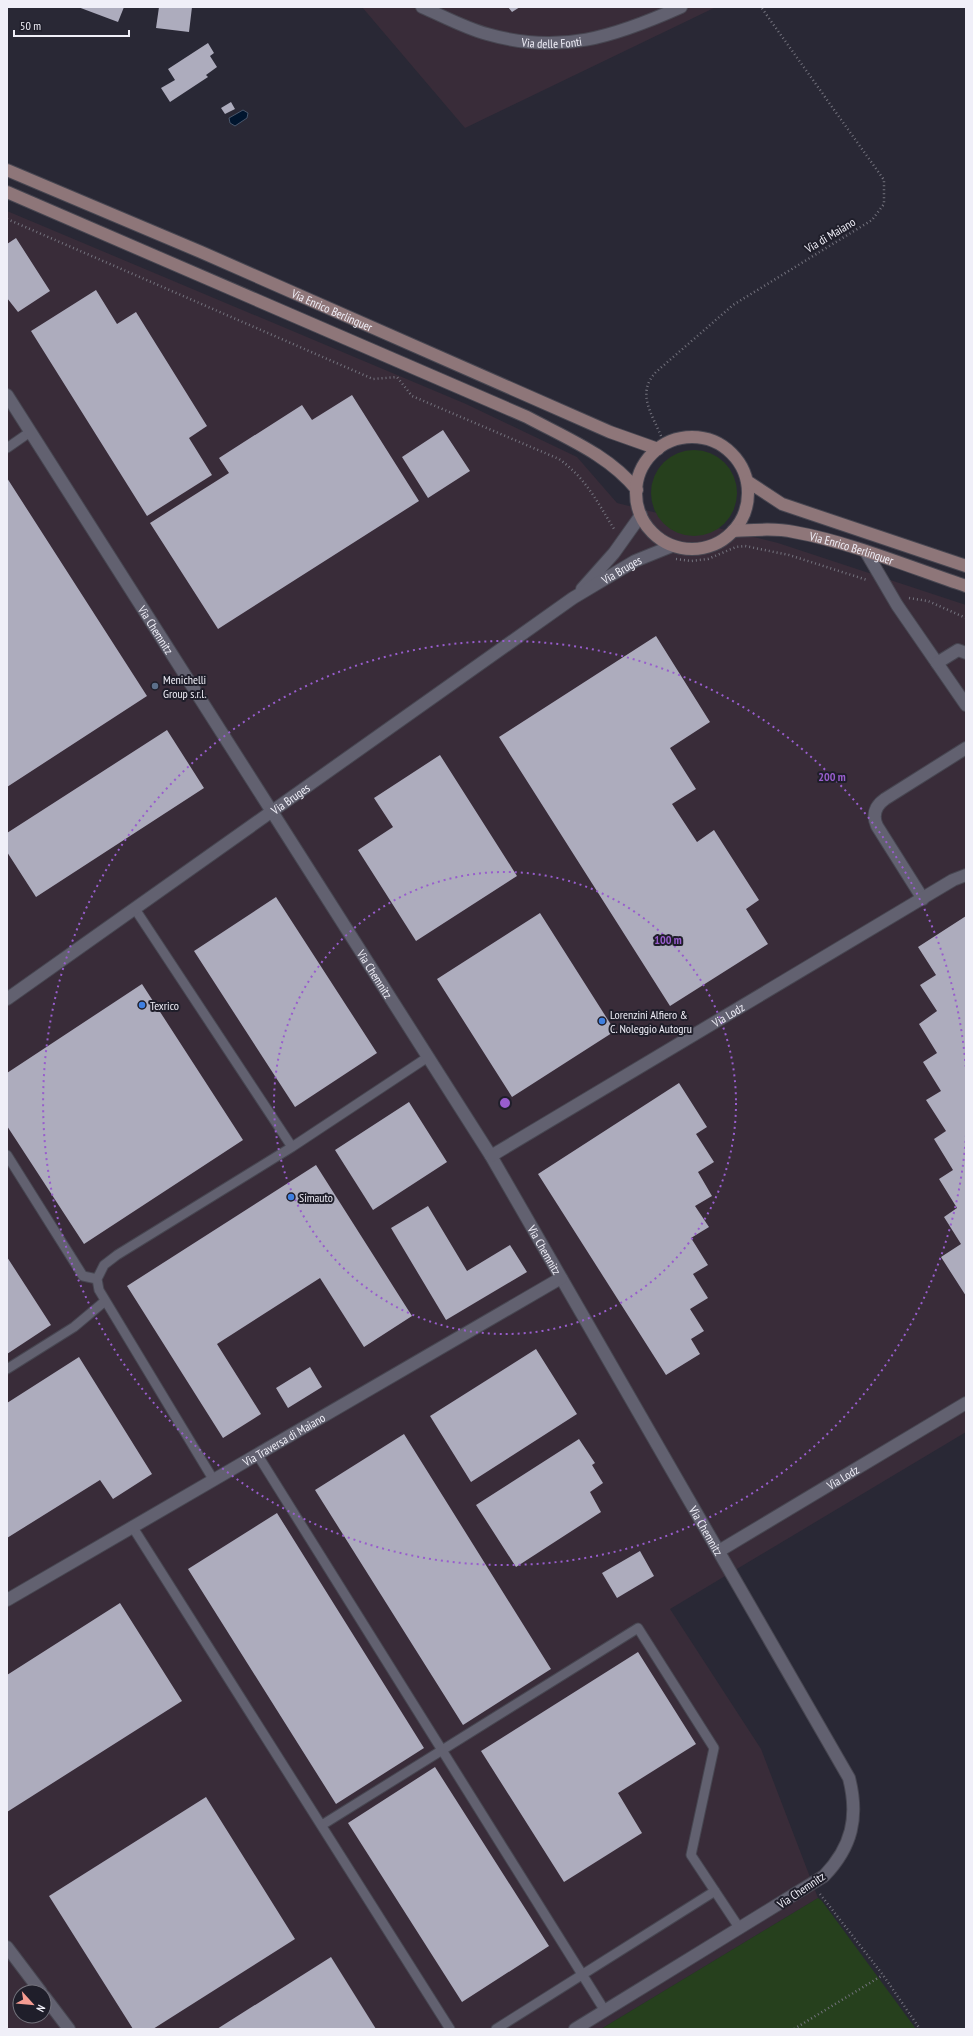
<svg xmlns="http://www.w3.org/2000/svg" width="973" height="2036" font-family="'PT Sans Narrow',sans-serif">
<rect width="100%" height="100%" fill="#292835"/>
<!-- industrial -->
<path fill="#392c39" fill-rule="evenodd" d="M362,7H716L465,128Z
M7,211L466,404L577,457L617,503L778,543L966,605V1432L670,1609L761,1749L818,1898L601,2029H7ZM20,1992H44V2016H20Z"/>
<!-- green -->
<path fill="#26401d" d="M651 493a43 43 0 1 1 86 0a43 43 0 1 1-86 0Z
M818,1898L822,1901L916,2029H601Z"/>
<!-- water -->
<path fill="#00152e" stroke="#48566b" d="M243,110L248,113L247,118L235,126L230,123L229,118Z"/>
<!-- building -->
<path fill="#adacbd" d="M78,7H124L118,22Z
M159,7H192L189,32L156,28Z
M508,7H520L512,12Z
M208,43L214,53L210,56L217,67L206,75L208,77L170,102L161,88L175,80L168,69Z
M231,102L235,109L225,114L221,108Z
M16,238L50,291L18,312L7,298V244Z
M96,290L117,324L136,312L207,426L189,438L212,475L147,516L31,331Z
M352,395L419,501L218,629L150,523L229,473L219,458L302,405L312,420Z
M443,430L470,471L428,498L402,457Z
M7,478L147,696L7,787Z
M656,636L710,722L670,748L696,789L672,804L697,842L714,830L759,900L746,909L768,944L670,1006L499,737Z
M167,730L204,788L36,897L7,852V833Z
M440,755L517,876L416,941L358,850L393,827L374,798Z
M276,897L377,1053L295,1107L194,951Z
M540,913L615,1031L512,1097L437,979Z
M966,916V1296L941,1257L961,1244L944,1217L957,1208L939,1179L953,1170L934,1139L946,1131L926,1100L941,1091L923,1062L937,1053L919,1024L937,1011L920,985L936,975L918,947Z
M142,984L243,1140L84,1244L7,1126V1073Z
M679,1083L707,1127L696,1134L714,1162L698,1172L712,1196L695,1206L709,1227L691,1238L708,1265L693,1274L708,1298L690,1309L704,1331L691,1339L700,1354L666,1375L538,1174Z
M409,1102L447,1162L373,1210L335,1150Z
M316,1165L412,1316L364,1347L320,1278L217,1344L261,1414L223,1438L127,1286Z
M428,1206L467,1271L510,1245L527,1272L446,1320L391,1228Z
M7,1257L51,1325L7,1354Z
M536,1349L577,1414L471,1482L430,1416Z
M79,1357L152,1474L113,1499L100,1480L7,1538V1403Z
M310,1367L322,1387L288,1408L276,1388Z
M404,1434L551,1669L463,1725L315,1490Z
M579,1439L595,1463L592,1465L603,1483L590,1492L601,1512L516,1567L476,1505Z
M277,1513L424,1748L336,1804L188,1569Z
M640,1551L654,1576L617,1598L602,1573Z
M120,1603L182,1701L7,1812V1675Z
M638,1652L696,1744L618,1793L642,1833L564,1882L481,1751Z
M435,1767L549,1946L462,2002L348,1823Z
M206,1797L295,1939L153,2029H133L49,1896Z
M331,1957L376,2029H217Z"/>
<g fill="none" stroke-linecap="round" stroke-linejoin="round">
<defs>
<path id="lane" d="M7,448L30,432
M135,909L292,1147
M7,1155L83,1276L97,1279
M7,1369L74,1327L105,1301
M257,1454L605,2011
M213,1479L99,1290L97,1279L104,1265L117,1255L292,1147L428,1057
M132,1526L450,2029
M322,1825L638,1628L714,1748L691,1855L740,1929
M496,2029L715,1891"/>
<g id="street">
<path id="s1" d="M422,7C443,16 465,28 487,34C560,55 614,37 681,7"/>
<path id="s2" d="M7,395L491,1156L849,1778C859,1817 852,1847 824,1876L575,2029"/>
<path d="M866,552L897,605L966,705"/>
<path d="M582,589L614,553L641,515"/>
<path d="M937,663L958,650L966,653"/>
<path d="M923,899L877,826C872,815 875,806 885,799L966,748"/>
<path id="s3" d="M7,999L573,598L635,561L672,546"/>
<path id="s4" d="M491,1156L953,880L966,875"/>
<path id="s5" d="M719,1551L966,1403"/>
<path id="s6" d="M7,1600L561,1278"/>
<path d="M7,1947L41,1992"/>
<path d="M44,1996L69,2029"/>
</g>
<g id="secondary">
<path id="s7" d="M7,170L201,252L610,432L658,449"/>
<path d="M7,192L527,417C566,438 609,455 637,490"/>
<circle cx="692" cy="493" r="56"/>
<path d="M747,481L782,504L966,566"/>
<path id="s8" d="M733,531C753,530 774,528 794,532C850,542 912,568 966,586"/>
</g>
</defs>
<!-- lane casing -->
<use href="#lane" stroke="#474651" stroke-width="11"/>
<!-- street casing -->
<use href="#street" stroke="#474651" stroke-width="14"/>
<!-- secondary casing -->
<use href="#secondary" stroke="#474651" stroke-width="14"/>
<!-- path -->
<path stroke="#74737e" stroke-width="2.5" stroke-dasharray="1 3" stroke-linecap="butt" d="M7,219L373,379L397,377L412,396L559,459C585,477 598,503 614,529
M661,436C652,414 636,393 656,372L733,305L872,220L884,204V180L761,7
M676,559L691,561L708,559L736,547L745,546L789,555L867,580
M909,598L928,601L966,618
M820,1894L883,1975L920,2029
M794,2029L883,1975"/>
<!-- lane -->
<use href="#lane" stroke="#626170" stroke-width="9"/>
<!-- street -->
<use href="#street" stroke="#626170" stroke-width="12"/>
<!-- secondary -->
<use href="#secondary" stroke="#8e7679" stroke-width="12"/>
</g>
<!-- distance rings -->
<g fill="none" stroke="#985dcd" stroke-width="2" stroke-dasharray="2 4">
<circle cx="505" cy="1103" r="231"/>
<path d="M966 1135A462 462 0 1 1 966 1071"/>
</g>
<!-- markers -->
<circle fill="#5c6f8a" stroke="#1f1e2a" stroke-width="1.5" cx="155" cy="686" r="4"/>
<g fill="#3f7fe0" stroke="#1f1e2a" stroke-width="1.5">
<circle cx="142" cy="1005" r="4"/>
<circle cx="602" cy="1021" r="4"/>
<circle cx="291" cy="1197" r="4"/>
</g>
<g text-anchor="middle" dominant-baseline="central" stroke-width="4" stroke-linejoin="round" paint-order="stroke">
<!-- street labels -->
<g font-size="12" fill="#f0eff8" stroke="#1f1e2a">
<text stroke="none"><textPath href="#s1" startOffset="136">Via delle Fonti</textPath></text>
<text transform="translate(830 235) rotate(-31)">Via di Maiano</text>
<text stroke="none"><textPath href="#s7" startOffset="354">Via Enrico Berlinguer</textPath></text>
<text stroke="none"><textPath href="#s8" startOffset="121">Via Enrico Berlinguer</textPath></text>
<text stroke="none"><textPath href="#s3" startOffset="750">Via Bruges</textPath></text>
<text stroke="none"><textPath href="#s2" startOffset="278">Via Chemnitz</textPath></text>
<text stroke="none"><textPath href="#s3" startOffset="347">Via Bruges</textPath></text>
<text stroke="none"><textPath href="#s2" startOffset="686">Via Chemnitz</textPath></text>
<text stroke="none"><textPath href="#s4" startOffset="276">Via Lodz</textPath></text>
<text stroke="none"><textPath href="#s2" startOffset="1010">Via Chemnitz</textPath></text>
<text stroke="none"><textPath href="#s6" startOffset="320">Via Traversa di Maiano</textPath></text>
<text stroke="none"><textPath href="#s5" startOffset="144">Via Lodz</textPath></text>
<text stroke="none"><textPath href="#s2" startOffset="1334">Via Chemnitz</textPath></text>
<text transform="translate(801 1890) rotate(-34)">Via Chemnitz</text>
</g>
<!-- poi labels -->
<g font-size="12" fill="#f0eff8" stroke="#1f1e2a" text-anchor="start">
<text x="163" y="679">Menichelli<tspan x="163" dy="14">Group s.r.l.</tspan></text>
<text x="150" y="1005">Texrico</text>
<text x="610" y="1014">Lorenzini Alfiero &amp;<tspan x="610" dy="14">C. Noleggio Autogru</tspan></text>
<text x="299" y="1197">Simauto</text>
</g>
</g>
<circle cx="505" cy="1103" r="6" fill="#985dcd" stroke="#1f1e2a" stroke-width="2"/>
<g font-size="12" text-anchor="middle" font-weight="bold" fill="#985dcd" stroke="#1f1e2a" stroke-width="4" stroke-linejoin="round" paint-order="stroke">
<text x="832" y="781">200 m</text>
<text x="668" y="944">100 m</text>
</g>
<!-- border -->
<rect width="973" height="2036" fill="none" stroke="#f0eff8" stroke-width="16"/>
<!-- north arrow -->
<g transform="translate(32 2004) rotate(117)"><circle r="19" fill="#1f1e2a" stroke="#73727c"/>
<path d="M0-3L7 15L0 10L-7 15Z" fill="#f59c92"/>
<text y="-6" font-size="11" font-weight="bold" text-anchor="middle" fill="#f0eff8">N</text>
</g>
<!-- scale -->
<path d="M14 30v6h115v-6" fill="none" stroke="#f0eff8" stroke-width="2"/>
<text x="20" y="30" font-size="12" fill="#f0eff8" stroke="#1f1e2a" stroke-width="3" paint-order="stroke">50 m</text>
</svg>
